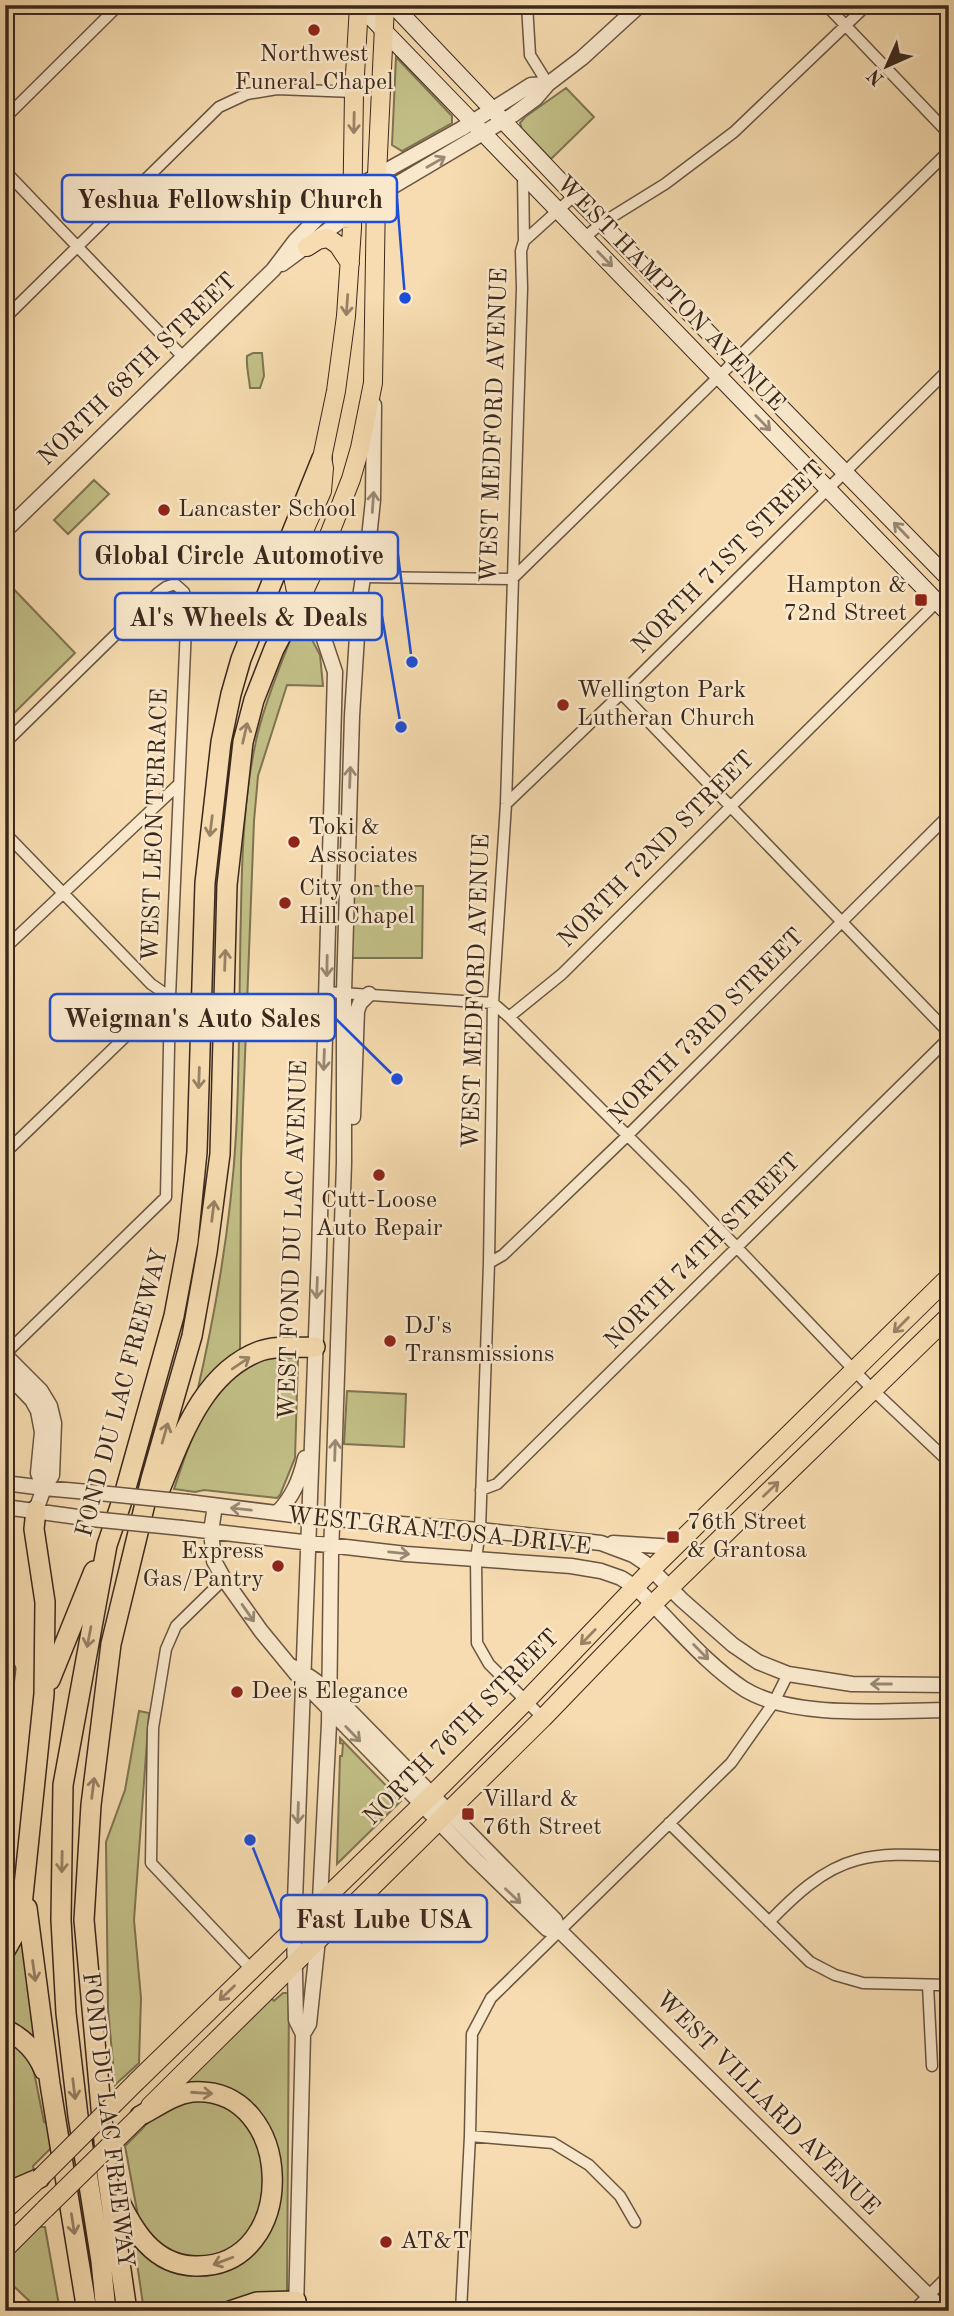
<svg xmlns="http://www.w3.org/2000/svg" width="954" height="2316" font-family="'Old Standard TT',serif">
<rect width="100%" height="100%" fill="#f6dcb0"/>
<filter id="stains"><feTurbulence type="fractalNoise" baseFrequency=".00286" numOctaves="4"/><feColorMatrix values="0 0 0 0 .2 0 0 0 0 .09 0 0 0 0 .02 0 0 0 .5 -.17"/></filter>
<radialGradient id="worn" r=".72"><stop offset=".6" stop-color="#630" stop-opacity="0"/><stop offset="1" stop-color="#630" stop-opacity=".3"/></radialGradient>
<!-- green -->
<path fill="#c2bf87" stroke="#7e7452" stroke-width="2" d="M396,57L452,116V123L402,151L392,145Z
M566,88L594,117L551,159L522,129L520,123L525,117Z
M253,353H262L264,376L260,388H250C249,376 246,368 247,356Z
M94,480L109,494L68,534L54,520Z
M5,580L75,653L5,722Z
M299,617L307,623L305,626L320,655L323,686L287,685L258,776L254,821L241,1161L240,1357L196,1397C216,1311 231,1223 236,1135C240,1061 239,986 241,911C242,851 244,791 258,732C268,692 285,655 299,617Z
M353,886H423L422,958H350Z
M287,1353L298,1359L295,1458L280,1495L277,1498L204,1490L195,1492L174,1489C190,1442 202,1396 246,1365C256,1358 275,1357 287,1353Z
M347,1391L406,1394L404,1447L344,1444Z
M139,1711L149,1713L134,1920L141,1998L139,2063L115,2085L108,2009L106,1842L125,1790Z
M340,1738L401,1801L337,1864L340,1756H342L343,1744L340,1743Z
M24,1930L45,2055L5,2025V1962Z
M283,1993H289L287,2293L223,2311H144L134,2243L218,2270L271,2216L259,2120L182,2087L271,1998L274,2001Z
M5,2035L25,2051L34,2072L44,2122L49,2124L53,2146L33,2166L34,2171L5,2188Z
M183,2101H215L241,2116L260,2144L265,2180L257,2226L225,2256L176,2259L141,2232L125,2146L144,2127L148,2119Z
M38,2227H45L60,2311H40L5,2278V2260Z"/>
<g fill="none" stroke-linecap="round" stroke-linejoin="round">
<defs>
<path id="minor" d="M527,5L530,55L548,84
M826,5L949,134
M5,118L119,5
M5,171L184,358
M523,175L524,241L521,251L522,288L506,804L493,1003L489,1263L480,1530L476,1559L477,1643L489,1664L543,1718
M584,238L602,223L665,184L734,132L867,5
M524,241L575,195
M5,318L219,107L247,94L277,89L354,92
M362,577L512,579L949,151
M622,694L949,1033
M5,743L158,593L166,587L175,584L184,592L187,604L170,997L166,1197L5,1354
M506,804L629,686L949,369
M5,833L151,984L170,997L154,1009L5,1153
M5,948L179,784
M326,992L493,1003L509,1017L682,1190L873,1390L949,1462
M509,1017L562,974L949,590
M489,1263L503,1255L628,1135L949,815
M481,1490L497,1484L949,1038
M224,1579L176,1626L166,1649L153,1728L151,1863L251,1969
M5,1659L10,1669L5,1710
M669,1823L810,1962L835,1975L863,1983L949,1985
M769,1922C793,1897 822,1869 857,1860C886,1852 919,1855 949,1856
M928,1985L932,2066
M470,2136L553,2143L589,2165L620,2196L635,2222
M461,2311L470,2136L472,2034L491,1998L731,1763L774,1702L788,1674
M913,2311L949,2275"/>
<path id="tertiary" d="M282,264L365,203L513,115L536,98L548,84L582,58L640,5
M5,531L273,270L295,241L337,198L461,129L531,85L548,84
M353,1117L357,1011L360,1003L369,994
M5,1355L41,1391L50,1406L54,1423L52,1475L44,1488L36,1510
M5,1372L32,1400L38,1411L42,1432L38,1473L44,1488
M5,1483L44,1488L99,1493
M188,1502L309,1517L480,1530L601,1543L633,1555L645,1563L682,1600L733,1645L758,1662L788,1674L852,1684L949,1685
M215,1506L211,1531L214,1561L224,1579L261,1631L303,1682L475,1859L547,1929L559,1930
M5,1507L92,1519
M277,1513C293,1497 300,1479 305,1458
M182,1528L406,1554L571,1566L601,1571L621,1578L635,1587C671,1620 703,1662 744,1689C794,1720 891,1710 949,1710
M613,1543L674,1547
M291,1666C312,1676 329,1691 346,1707L555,1920L559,1930L944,2311
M303,2034L309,2024L318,1939L329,1724L331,1556L344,1163V992L352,716L359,604L369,538L373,500L374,405
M296,2311L303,2034L296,2020L294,1928L319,1255L335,672L323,636L300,600"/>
<path id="secondary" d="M359,5L949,614
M393,5L566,187L949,579"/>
<path id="primary" d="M307,247L318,240L328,238L338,245L350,263
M300,600L322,553L351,479L360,448L373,383L376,196L385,5
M300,600C281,565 308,524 322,491L324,468L322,458L336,391L346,316L352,228L354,92L359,5
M136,2082L443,1784L527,1700L658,1563L949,1277
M150,2106L543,1718L653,1604L949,1316
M5,2210L35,2182
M5,2249L45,2209"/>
<path id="motorway" d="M158,1494C180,1442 201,1373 260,1351C277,1345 297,1348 315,1347
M50,1680L94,1571
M27,1908L50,2084L87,2311
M5,1951L14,1935L21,1915L44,1694L45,1602L34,1529L36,1510
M5,2029C23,2038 37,2052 44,2070
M5,2193L40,2178
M117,2196C133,2230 153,2265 195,2266C301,2269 296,2085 192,2092C174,2094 155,2108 140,2116
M106,2311L101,2261L78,2116L66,2013L61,1920L63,1785L107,1545L124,1495L174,1316L188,1241L197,1152L205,883L221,742L231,694L241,659L322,458
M127,2311L107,2174L84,1920L91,1805L111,1644L151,1479L192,1336L207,1252L220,1154L227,885L243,742L254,700L274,649L300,600
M230,2311L257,2302L296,2301"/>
</defs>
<!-- minor casing -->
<use href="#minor" stroke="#6a5542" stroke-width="13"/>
<!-- tertiary casing -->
<use href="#tertiary" stroke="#6a5542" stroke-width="17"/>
<!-- secondary casing -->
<use href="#secondary" stroke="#3b281d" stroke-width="18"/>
<!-- primary casing -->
<use href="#primary" stroke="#3b281d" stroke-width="20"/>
<!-- motorway casing -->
<use href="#motorway" stroke="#3b281d" stroke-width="22"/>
<!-- minor -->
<use href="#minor" stroke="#f9e8cc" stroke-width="10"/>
<!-- tertiary -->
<use href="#tertiary" stroke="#f9e8cc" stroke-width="14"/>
<!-- secondary -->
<use href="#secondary" stroke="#f9e8cc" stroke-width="16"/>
<!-- primary -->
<use href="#primary" stroke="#f6dcb0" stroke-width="18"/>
<!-- motorway -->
<use href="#motorway" stroke="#f6dcb0" stroke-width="19"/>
<defs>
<path id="tertiary-bridge" d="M99,1493L188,1502
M92,1519L182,1528"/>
<path id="primary-bridge" d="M40,2178L136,2082
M45,2209L140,2116"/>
</defs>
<!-- tertiary-bridge casing -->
<use href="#tertiary-bridge" stroke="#6a5542" stroke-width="17" stroke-linecap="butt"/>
<!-- primary-bridge casing -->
<use href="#primary-bridge" stroke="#3b281d" stroke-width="20" stroke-linecap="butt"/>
<!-- tertiary-bridge -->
<use href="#tertiary-bridge" stroke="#f9e8cc" stroke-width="14"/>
<!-- primary-bridge -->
<use href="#primary-bridge" stroke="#f6dcb0" stroke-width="18"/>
</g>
<!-- one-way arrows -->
<defs><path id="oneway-shaft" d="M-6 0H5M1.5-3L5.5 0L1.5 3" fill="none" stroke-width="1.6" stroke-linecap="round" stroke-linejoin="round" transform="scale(1.75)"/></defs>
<g stroke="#988266">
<use href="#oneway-shaft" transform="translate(354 123) rotate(91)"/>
<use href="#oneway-shaft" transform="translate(347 305) rotate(94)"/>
<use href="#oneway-shaft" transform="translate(245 733) rotate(-77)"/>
<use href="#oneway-shaft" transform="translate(211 826) rotate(97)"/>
<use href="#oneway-shaft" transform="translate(225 960) rotate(-88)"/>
<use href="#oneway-shaft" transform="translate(199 1078) rotate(92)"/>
<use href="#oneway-shaft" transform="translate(213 1211) rotate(-83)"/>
<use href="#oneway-shaft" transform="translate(901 1325) rotate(135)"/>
<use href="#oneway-shaft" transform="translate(241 1363) rotate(-34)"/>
<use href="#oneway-shaft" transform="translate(165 1433) rotate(-74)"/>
<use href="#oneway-shaft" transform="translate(771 1489) rotate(-44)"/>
<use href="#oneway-shaft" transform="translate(89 1637) rotate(101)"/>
<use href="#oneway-shaft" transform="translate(588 1637) rotate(134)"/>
<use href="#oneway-shaft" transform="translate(93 1788) rotate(-83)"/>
<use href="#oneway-shaft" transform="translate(62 1862) rotate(91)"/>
<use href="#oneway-shaft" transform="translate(34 1971) rotate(82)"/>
<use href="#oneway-shaft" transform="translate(227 1993) rotate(136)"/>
<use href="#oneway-shaft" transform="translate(74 2089) rotate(83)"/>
<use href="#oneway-shaft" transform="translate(202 2093) rotate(4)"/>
<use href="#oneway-shaft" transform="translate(73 2224) rotate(81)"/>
<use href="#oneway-shaft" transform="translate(223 2261) rotate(159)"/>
</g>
<g stroke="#9a8874">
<use href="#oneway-shaft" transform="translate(436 162) rotate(-30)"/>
<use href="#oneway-shaft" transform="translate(605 259) rotate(46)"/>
<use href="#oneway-shaft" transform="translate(763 423) rotate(46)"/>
<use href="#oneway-shaft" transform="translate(373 502) rotate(-86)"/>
<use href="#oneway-shaft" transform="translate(901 530) rotate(-134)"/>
<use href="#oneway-shaft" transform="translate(350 777) rotate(-88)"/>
<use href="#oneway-shaft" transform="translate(327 966) rotate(91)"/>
<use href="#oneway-shaft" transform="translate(324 1060) rotate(92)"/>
<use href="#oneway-shaft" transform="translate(317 1288) rotate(92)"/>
<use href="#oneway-shaft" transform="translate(335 1450) rotate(-88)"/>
<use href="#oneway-shaft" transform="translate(241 1509) rotate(-174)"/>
<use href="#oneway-shaft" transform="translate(399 1553) rotate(6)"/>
<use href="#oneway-shaft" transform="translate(248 1613) rotate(55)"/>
<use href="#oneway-shaft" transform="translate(701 1652) rotate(45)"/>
<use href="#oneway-shaft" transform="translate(881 1684) rotate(-180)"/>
<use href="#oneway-shaft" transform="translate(353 1734) rotate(46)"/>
<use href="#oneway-shaft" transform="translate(298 1813) rotate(92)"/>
<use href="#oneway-shaft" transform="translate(513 1896) rotate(44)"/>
</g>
<!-- markers -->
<g fill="#8f2418" stroke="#f9e8cc" stroke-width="2.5">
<circle cx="314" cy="30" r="7"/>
<circle cx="164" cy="510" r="7"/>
<rect x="914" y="593" width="14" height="14" rx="3.5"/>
<circle cx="563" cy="705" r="7"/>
<circle cx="294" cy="842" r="7"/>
<circle cx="285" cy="903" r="7"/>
<circle cx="379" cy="1175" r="7"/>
<circle cx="390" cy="1341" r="7"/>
<rect x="666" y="1530" width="14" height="14" rx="3.5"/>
<circle cx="278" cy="1566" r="7"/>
<circle cx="237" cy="1692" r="7"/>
<rect x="461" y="1807" width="14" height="14" rx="3.5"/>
<circle cx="386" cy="2242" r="7"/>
</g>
<g text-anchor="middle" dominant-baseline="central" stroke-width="5" stroke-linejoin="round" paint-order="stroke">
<!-- poi labels -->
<g font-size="24" fill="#3b281d" stroke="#f9e8cc" text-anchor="start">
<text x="314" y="55" text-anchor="middle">Northwest<tspan x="314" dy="28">Funeral Chapel</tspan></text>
<text x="178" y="510">Lancaster School</text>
<text x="907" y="586" text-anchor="end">Hampton &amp;<tspan x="907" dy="28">72nd Street</tspan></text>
<text x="577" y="691">Wellington Park<tspan x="577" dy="28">Lutheran Church</tspan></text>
<text x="308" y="828">Toki &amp;<tspan x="308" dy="28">Associates</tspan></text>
<text x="299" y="889">City on the<tspan x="299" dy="28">Hill Chapel</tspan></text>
<text x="379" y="1201" text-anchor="middle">Cutt-Loose<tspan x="379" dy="28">Auto Repair</tspan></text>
<text x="404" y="1327">DJ's<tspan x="404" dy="28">Transmissions</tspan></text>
<text x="687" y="1523">76th Street<tspan x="687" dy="28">&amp; Grantosa</tspan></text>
<text x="264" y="1552" text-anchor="end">Express<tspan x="264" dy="28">Gas/Pantry</tspan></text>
<text x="251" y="1692">Dee's Elegance</text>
<text x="482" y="1800">Villard &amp;<tspan x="482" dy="28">76th Street</tspan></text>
<text x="400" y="2242">AT&amp;T</text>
</g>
<!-- street labels -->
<g font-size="24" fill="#3b281d" stroke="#f9e8cc">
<text transform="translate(670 294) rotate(46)">WEST HAMPTON AVENUE</text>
<text transform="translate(138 370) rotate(-44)">NORTH 68TH STREET</text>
<text transform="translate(495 425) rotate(-88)">WEST MEDFORD AVENUE</text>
<text transform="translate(729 558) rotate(-45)">NORTH 71ST STREET</text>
<text transform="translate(156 825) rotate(-88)">WEST LEON TERRACE</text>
<text transform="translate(657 850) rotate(-45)">NORTH 72ND STREET</text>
<text transform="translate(477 991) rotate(-88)">WEST MEDFORD AVENUE</text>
<text transform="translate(707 1027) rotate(-45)">NORTH 73RD STREET</text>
<text transform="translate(294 1240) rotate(-88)">WEST FOND DU LAC AVENUE</text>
<text transform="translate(703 1252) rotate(-45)">NORTH 74TH STREET</text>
<text transform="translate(123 1393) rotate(-75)">FOND DU LAC FREEWAY</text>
<text transform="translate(439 1532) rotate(6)">WEST GRANTOSA DRIVE</text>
<text transform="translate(462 1728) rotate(-45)">NORTH 76TH STREET</text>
<text transform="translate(767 2104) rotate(45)">WEST VILLARD AVENUE</text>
<text transform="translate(107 2120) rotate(83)">FOND DU LAC FREEWAY</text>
</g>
</g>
<!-- callouts -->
<path fill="none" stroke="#1d4ed8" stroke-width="2.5" d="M405 298L397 199M412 662L398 555M401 727L382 616M397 1079L335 1018M250 1840L281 1919"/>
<g fill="#1d4ed8" stroke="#f9e8cc" stroke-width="2.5">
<circle cx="405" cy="298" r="7"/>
<circle cx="412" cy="662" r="7"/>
<circle cx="401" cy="727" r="7"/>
<circle cx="397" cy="1079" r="7"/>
<circle cx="250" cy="1840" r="7"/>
</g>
<g fill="#f9e8cc" stroke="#1d4ed8" stroke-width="2.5">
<rect x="62" y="175" width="335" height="47" rx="7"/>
<rect x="80" y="532" width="318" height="47" rx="7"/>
<rect x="115" y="593" width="267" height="47" rx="7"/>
<rect x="50" y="994" width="285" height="47" rx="7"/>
<rect x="281" y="1895" width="206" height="47" rx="7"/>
</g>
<g font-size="26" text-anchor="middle" font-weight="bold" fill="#3b281d">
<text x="230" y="208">Yeshua Fellowship Church</text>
<text x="239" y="564">Global Circle Automotive</text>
<text x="248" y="626">Al's Wheels &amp; Deals</text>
<text x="192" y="1027">Weigman's Auto Sales</text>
<text x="384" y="1928">Fast Lube USA</text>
</g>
<!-- margin -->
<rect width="954" height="2316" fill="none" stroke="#f6dcb0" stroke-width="28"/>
<rect x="7" y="7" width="940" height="2302" fill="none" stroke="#3b281d" stroke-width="3.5"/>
<rect x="14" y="14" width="926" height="2288" fill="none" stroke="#3b281d" stroke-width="2"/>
<!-- north arrow -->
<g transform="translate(887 66) rotate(225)" stroke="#f9e8cc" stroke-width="5" paint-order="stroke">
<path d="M0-5L12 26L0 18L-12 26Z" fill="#3b281d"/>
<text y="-10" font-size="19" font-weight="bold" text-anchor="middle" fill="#3b281d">N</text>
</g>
<rect width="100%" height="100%" filter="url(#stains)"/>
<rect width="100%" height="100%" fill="url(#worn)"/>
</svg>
